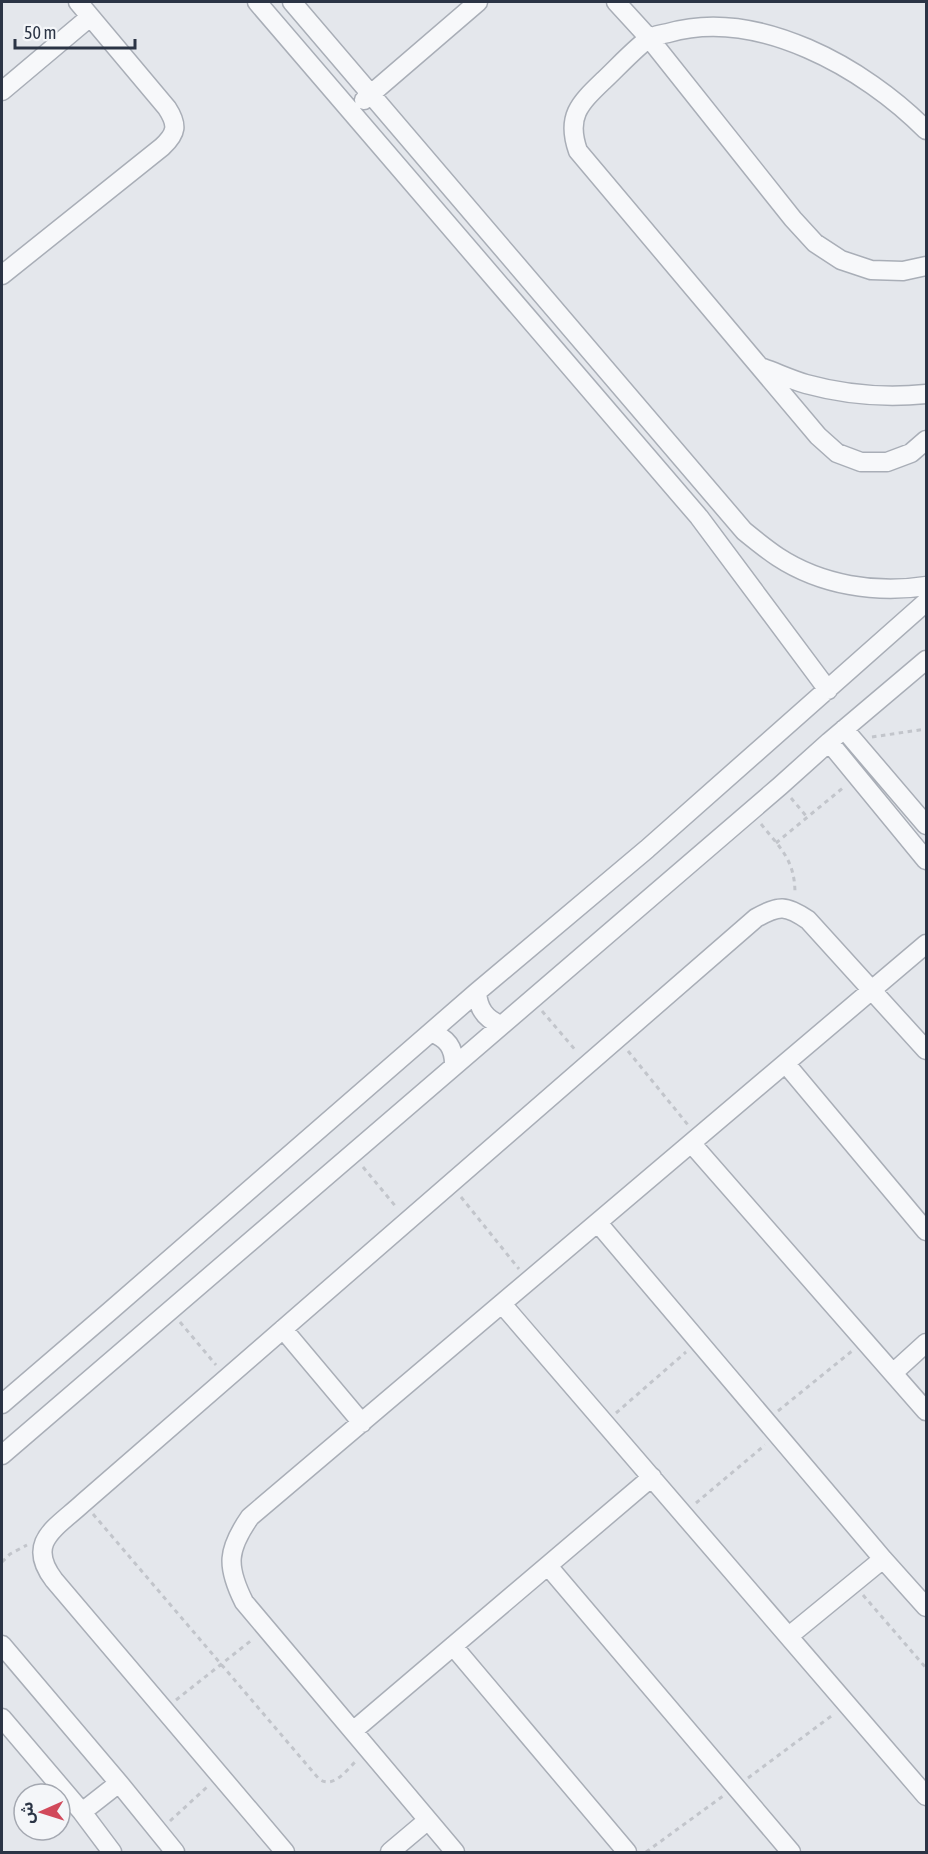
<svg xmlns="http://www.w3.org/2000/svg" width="928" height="1854" font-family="'Asap Condensed','Noto Sans Arabic',sans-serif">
<rect width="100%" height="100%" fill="#e4e7ec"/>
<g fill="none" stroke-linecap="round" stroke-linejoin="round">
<defs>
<path id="minor" d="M257,2L699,517L828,690
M292,2L744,531C755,540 766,549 778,557C821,585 876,594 926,586
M616,2L649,38L793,219L815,243L841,260L871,270L903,271L926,266
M2,91L90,17
M364,100L478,2
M926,130C865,68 757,7 668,33C662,34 656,35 650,38C640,43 614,71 603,81C579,104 566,117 578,151L818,436L837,453L861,462H887L911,453L926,440
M2,275L162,147C177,133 178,125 167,108L78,2
M763,368C777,373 792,380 806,384C846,395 886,398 926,394
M844,729L926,825
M829,742L926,860
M477,992C478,1008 485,1019 501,1025
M432,1033C447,1038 454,1048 454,1064
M786,1064L926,1231
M692,1144L926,1411
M598,1223L883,1559L926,1607
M502,1304L926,1796
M283,1329L362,1423
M893,1373L926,1343
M2,1404L109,1312L477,992L647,849L926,602
M2,1455L780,786L829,742L926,660
M548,1566L791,1852
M789,1636L883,1559
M2,1645L119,1783L175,1852
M453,1646L627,1852
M2,1718L82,1812L112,1852
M353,1731L652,1477
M82,1812L119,1783
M285,1852L54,1580C25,1542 56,1528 83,1503L756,918C779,905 786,905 808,920L926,1050
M390,1852L428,1820
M455,1852L244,1602C226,1566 227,1550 250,1517L926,944"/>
</defs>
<!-- minor casing -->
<use href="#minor" stroke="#a9aeb7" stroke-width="21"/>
<!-- path -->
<path stroke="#c2c5cb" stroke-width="3" stroke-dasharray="4.5 4.5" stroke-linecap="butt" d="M872,737L926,729
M791,798L807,817
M761,824C781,849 795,860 795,894
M776,843L844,787
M542,1011L577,1052
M628,1051L688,1125
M363,1167L397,1208
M461,1197L519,1269
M180,1322L216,1365
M778,1411L852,1351
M616,1413L686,1352
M696,1503L765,1445
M93,1514L319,1779C333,1789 346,1771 356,1761
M2,1562L10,1554L27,1545
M863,1595L926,1668
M176,1700L253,1639
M748,1778L834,1714
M170,1821L207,1787
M646,1852L723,1796"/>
<!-- minor -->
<use href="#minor" stroke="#f7f8fa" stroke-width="18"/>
</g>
<!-- border -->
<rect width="928" height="1854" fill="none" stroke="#2b3445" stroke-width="6"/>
<!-- north arrow -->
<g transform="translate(42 1812) rotate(267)"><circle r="28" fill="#f4f6f9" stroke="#a4a8b1" stroke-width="1.5"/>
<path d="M0-4.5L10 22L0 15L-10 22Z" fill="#d1495b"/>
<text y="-9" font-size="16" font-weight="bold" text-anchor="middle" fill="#2b3445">ش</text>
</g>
<!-- scale -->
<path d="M15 39v9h120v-9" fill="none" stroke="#2b3445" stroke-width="3"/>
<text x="24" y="39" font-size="18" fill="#2b3445" stroke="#f4f6f9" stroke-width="4.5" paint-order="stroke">50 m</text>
</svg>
